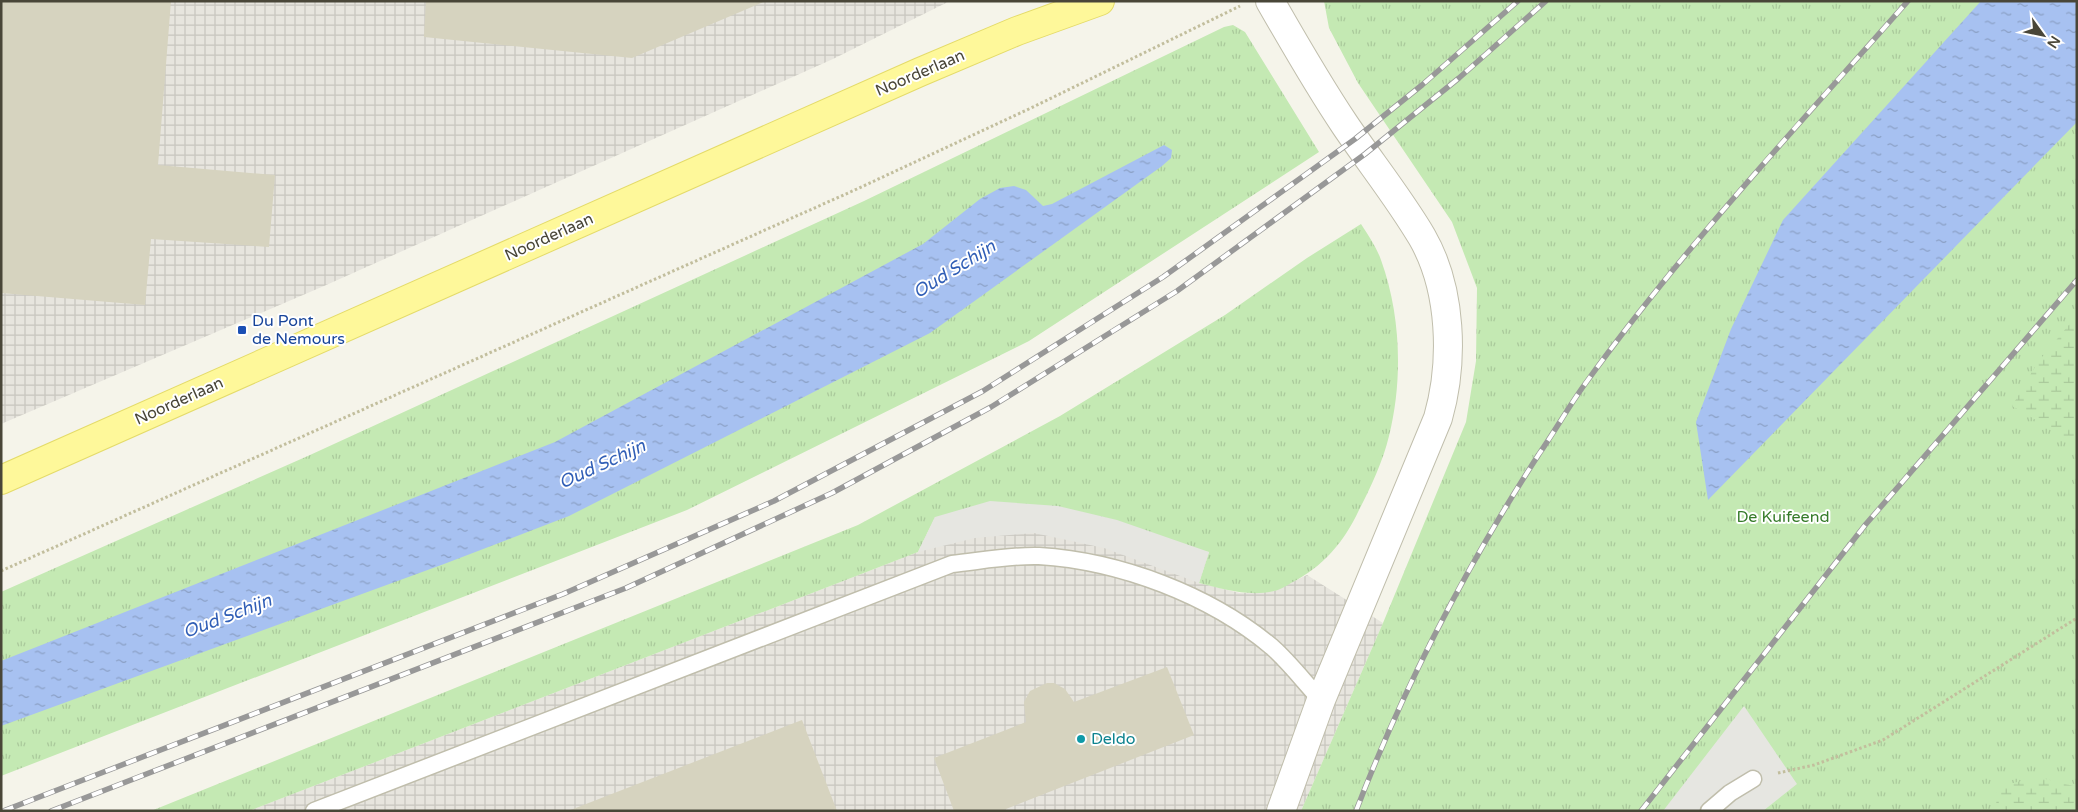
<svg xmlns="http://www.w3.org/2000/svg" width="2078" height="812" font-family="'Varela Round',sans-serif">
<defs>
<pattern id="industrial-grid" width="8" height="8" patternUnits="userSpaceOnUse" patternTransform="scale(1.25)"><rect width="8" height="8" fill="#e7e5de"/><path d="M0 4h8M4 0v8" fill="none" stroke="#c8c6bf"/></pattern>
<pattern id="grass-tufts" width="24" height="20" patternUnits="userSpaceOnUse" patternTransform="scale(1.25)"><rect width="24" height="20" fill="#c4e9b3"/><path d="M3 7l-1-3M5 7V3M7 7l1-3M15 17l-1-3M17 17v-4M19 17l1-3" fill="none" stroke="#aac99b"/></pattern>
<pattern id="wetland-marsh" width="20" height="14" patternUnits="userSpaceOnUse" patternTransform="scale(1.25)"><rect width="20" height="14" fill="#c4e9b3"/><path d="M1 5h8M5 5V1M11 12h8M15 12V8" fill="none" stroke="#aac99b"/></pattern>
<pattern id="water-ripples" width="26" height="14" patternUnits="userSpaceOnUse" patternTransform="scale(1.25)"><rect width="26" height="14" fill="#a7c1f1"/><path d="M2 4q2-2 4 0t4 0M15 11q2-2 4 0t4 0" fill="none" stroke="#8a9fc4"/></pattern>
</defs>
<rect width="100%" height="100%" fill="#f5f4ea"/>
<!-- industrial -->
<path fill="url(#industrial-grid)" d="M1,1H950L833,59L324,286L1,424Z
M935,517L1209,552L1199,583L1240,593L1274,591L1307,575L1383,623L1301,811H249L918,552Z"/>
<!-- grass -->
<path fill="url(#grass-tufts)" d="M1324,1H2077V811H1301L1383,623L1466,422L1476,361L1477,288L1452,222L1358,83L1329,28Z
M1233,25L1245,32L1319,152L1029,341L687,510L1,776V592L310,455L864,201L1224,27Z
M1361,224C1368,235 1377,248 1381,260C1401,315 1403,380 1389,436C1383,461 1371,487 1359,510C1344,542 1323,567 1291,583C1286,586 1280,590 1274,591C1249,597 1223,589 1199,583L1209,552L935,517L918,552L249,811H151L858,525L1060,416L1225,315L1307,258Z"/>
<!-- wetland -->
<path fill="url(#wetland-marsh)" d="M2077,315V444L2012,406L2038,362Z
M2038,777L2077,787V811H1996L1997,787Z"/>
<!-- parking -->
<path fill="#e6e6e1" d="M990,501L1058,506L1117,520L1209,552L1199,583L1104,548L1034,533L975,538L918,552L935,517Z
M1744,706L1797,784L1763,811H1663Z"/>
<!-- water -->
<path fill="url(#water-ripples)" d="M1981,1H2077V122L1708,500L1696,422L1731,329L1783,220Z
M1164,145L1172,150L1171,158L1162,166L930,333L569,516L444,564L1,726V661L555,442L923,244L980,199L1000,188L1014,186L1026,190L1043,206L1052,204Z"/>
<!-- building -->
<path fill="#d6d3bf" d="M1,1H171L158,165L275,175L269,247L151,239L145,305L1,293Z
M426,1H766L632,58L424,37Z
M1167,667L1194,735L1001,811H954L934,758L1026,722L1024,702L1030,691L1047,683H1054L1065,689L1074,702Z
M802,720L837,811H568Z"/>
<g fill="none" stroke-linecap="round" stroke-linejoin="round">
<defs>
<path id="lane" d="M314,811L952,564C980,561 1011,555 1039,556C1120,561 1210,595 1272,647C1290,663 1305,683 1321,700
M1709,811L1730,793L1753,779"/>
<path id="street" d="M1270,1C1294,43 1318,85 1345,125C1370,162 1399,198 1422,237C1452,289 1454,362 1438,418L1321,700L1281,811"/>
<path id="primary" d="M1,480L920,72L1017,31L1100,1"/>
</defs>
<!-- lane casing -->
<use href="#lane" stroke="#c0beac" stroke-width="19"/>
<!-- street casing -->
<use href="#street" stroke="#c0beac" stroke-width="30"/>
<!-- primary casing -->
<use href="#primary" stroke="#e4db69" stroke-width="30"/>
<!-- path -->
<path stroke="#c2be9d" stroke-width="3" stroke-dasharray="2.5 2.5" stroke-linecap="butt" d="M1,571L857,189L1031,108L1240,6
M1778,773L1814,765L1883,740L2077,618"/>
<!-- lane -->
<use href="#lane" stroke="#fff" stroke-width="16"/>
<!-- street -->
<use href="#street" stroke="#fff" stroke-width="28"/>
<!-- primary -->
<use href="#primary" stroke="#fef89a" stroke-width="28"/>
<defs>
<path id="rail" d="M3,811L563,594L774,501L983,391L1163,277L1355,139L1422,85L1518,1
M51,811L626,588L832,493L991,407L1177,291L1365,154L1459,78L1546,1
M1356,811C1404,686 1466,567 1539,454C1555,431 1569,406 1585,384C1683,248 1798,126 1908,1
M1641,811L1866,524L2077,280"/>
</defs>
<!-- rail casing -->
<use href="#rail" stroke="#989898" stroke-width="5.5"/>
<!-- rail -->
<use href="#rail" stroke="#fff" stroke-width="4" stroke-dasharray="11" stroke-linecap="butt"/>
</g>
<!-- markers -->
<rect fill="#1a4fb4" stroke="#fff" stroke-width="2" x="237" y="325" width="10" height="10" rx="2.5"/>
<circle fill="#0f9aa8" stroke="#fff" stroke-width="2" cx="1081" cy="739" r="5"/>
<g text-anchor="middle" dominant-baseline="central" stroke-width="4" stroke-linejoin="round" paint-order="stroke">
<!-- street labels -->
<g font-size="16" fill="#494638" stroke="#fff">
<text transform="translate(920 73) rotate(-23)">Noorderlaan</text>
<text transform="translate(549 237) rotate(-24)">Noorderlaan</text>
<text transform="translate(179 401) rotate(-24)">Noorderlaan</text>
</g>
<!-- transit labels -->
<g font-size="16" fill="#164399" stroke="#fff" text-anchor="start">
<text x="252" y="321">Du Pont<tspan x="252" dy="18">de Nemours</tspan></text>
</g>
<!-- park labels -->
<g font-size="16" fill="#367b2a" stroke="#fff">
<text x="1783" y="517">De Kuifeend</text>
</g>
<!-- culture labels -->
<g font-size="16" fill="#0d838f" stroke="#fff" text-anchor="start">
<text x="1091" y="739">Deldo</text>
</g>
<!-- water labels -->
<g font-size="18" font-style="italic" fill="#305eb6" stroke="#fff">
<text transform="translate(954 269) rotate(-32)">Oud Schijn</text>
<text transform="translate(602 464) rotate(-25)">Oud Schijn</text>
<text transform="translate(227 616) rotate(-21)">Oud Schijn</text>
</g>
</g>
<!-- border -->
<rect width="2078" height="812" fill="none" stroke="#494638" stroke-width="5"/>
<!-- north arrow -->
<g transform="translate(2043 35) rotate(123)" stroke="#ffffff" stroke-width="4" paint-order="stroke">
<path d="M0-4L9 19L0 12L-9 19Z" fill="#494638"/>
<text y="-8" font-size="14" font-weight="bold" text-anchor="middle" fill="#494638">N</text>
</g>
</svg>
